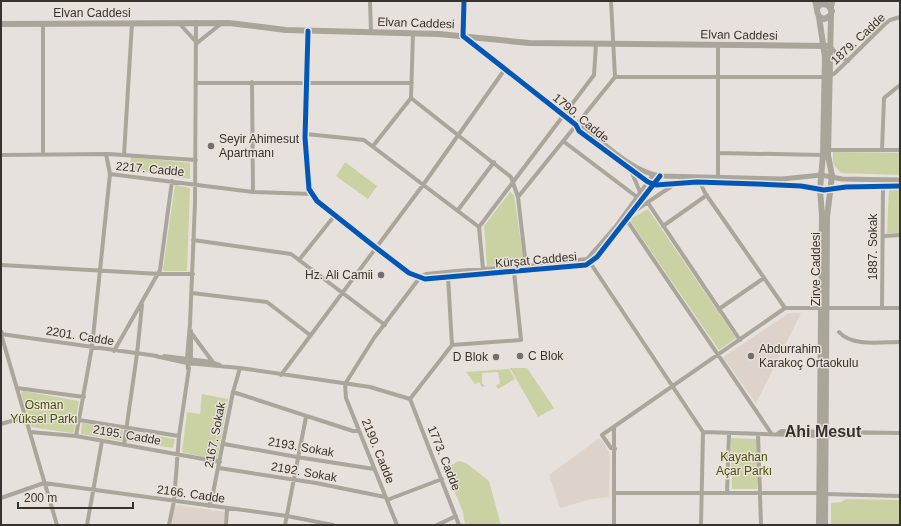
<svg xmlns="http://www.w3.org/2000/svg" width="901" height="526" font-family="Helvetica,sans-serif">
<rect width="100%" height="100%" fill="#e6e1dd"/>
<!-- built -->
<path fill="#ddd3ca" d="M789,313H801L756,403L723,357Z
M598,439L602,440L610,454L609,497L592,499L560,508L549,475Z
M178,505L225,512L224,525H172L174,507Z"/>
<!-- green -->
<path fill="#cad1a3" d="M833,152L900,153V175L841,173L833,164Z
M131,157L190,163V179L131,170L130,168Z
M345,162L377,186L368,199L336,176Z
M175,185L190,188L187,271H164L163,269Z
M889,190H900V233H887Z
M510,192L514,195L524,263L487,266L484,226Z
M648,209L736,338L719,350L631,222L632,218Z
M510,368H527L554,408L538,417Z
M509,369L515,379L498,389L496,386L500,383L498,372L482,373V383L485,386L482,387L479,382L475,384L466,372Z
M23,391L79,401L74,432L72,433L31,427L21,393Z
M202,394L228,399L217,460L182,452L187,412L200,414Z
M82,423L123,430L122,441L81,434Z
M128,431L175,439L173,448L126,441Z
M731,438L757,439V489H732Z
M459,461L466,463L489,481L501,525H465L463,512L445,468Z
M846,499L900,500V525H831V503L841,502Z"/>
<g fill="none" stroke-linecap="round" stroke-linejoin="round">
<!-- minor -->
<path stroke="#aaa69c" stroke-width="4" d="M370,1L371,32
M611,1L615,77
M179,23L197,43L222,23
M43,24V154
M308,31L305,138L309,189L317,201L375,247L409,273L425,279L586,265L597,257L660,176
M413,33L411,98L511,177L518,197L526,266
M463,36L464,1
M718,46V177
M830,46L840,57L848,61
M830,76L835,73L885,24L890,20L900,17
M252,82L253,192
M197,83H412
M306,134L364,140L479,227L483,269
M563,141L637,197
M373,146L411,98
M828,150H900
M882,150L884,98L900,85
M718,153L823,155
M106,154L110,174
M1,155L108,154L196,160
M124,155L132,23
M632,173L640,192
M700,182L705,193L785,308
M518,197L615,77H825
M648,203L740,340
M458,210L494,162
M633,212L675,184
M626,219L771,433
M663,226L707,195
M479,227L594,75L596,44
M884,236L900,235
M193,240L291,254L385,325
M299,260L335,215
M589,261L703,432L701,525
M1,265L160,274H193
M192,293L267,302L310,335
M882,308L883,186
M719,309L764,278
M191,331V362
M839,332C852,347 882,342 900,342
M1,334L157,356
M1,334L57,525
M192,334L212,361
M452,345L521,340L514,272
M114,351L160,270L172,181
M155,356L187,363L240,368L370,387L410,399L452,345L448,277
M164,356L212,362L220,365
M188,369L187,358L190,324L195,203L196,22
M281,375L423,185L505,69
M345,384L374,338L421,276L426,274L456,271L536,265L587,259L616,226L653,175
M345,384L346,398L397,525
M17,388L84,397
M233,392L353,431H359
M410,399L459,525
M79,420L179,436
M1,424L25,417
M30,432L76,436L220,462
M703,432L820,436H849L856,433
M758,434L761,525
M777,434L781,431L900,433
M76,436L92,347L110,174L253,192L313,194
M224,444L297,457L374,469
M124,445L137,354L142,305
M615,449L611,448L602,435L785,308H900
M219,468L316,483L385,497
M614,493H820
M727,493L729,433
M825,494L900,496
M1,498L44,483L287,516L333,525
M387,500L442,479
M209,506L212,498L233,392L240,368
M87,525L102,441
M169,525L174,501L179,436L189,368
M226,525L227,509
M285,525L306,417
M437,525L456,516
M614,525V427"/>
<!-- tertiary -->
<path stroke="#aaa69c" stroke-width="5" d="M831,9L833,1
M464,36L576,125L579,131L636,175L652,184L697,182L757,184L801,186L824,190L846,187L900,186
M576,125L583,127C605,144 631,171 660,176L782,179L821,175L842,179L900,180
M1,332V334"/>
<!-- secondary -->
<path stroke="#aaa59a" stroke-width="6" d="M815,1C818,8 815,17 824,19L830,16L832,11L828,5L821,4L817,8
M1,24L229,23L286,30L439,34L529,43L830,46
M819,525L822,216L820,189L823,155L825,57L819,17
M825,525L827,217L832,176L828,155L831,13"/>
<defs>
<path id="cycleway" d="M464,1L463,36L576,125L579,131L648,182L656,185L697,182L757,184L801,186L824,190L846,187L900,186
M308,31L305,138L309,189L317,201L375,247L409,273L425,279L586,265L597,257L660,176"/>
</defs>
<!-- cycleway casing -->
<use href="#cycleway" stroke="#eae1d9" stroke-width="8"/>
<!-- cycleway -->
<use href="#cycleway" stroke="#0057b8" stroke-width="5"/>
</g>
<!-- markers -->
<g fill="#746f6c" stroke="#eae1d9" stroke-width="1.5">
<circle cx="211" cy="146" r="4"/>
<circle cx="381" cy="275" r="4"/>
<circle cx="520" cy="356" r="4"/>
<circle cx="751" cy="356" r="4"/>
<circle cx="496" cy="357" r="4"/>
</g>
<g text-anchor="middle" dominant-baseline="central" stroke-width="3" stroke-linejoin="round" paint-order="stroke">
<!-- street labels -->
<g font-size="12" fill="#36322f" stroke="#eae1d9">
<text x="92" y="13">Elvan Caddesi</text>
<text transform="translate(416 23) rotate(2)">Elvan Caddesi</text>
<text transform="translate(739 35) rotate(1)">Elvan Caddesi</text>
<text transform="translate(858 39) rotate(-43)">1879. Cadde</text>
<text transform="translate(581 118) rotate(40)">1790. Cadde</text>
<text transform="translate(150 169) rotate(5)">2217. Cadde</text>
<text transform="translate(873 247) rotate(-90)">1887. Sokak</text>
<text transform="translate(536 260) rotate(-5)">Kürşat Caddesi</text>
<text transform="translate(816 269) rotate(-90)">Zirve Caddesi</text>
<text transform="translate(80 336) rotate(9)">2201. Cadde</text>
<text transform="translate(127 435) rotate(10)">2195. Cadde</text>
<text transform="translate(215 435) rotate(-79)">2167. Sokak</text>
<text transform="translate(301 447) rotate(10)">2193. Sokak</text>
<text transform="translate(378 451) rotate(68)">2190. Cadde</text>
<text transform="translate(444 458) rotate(68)">1773. Cadde</text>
<text transform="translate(304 472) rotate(10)">2192. Sokak</text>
<text transform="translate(191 494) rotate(8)">2166. Cadde</text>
</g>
<!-- poi labels -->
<g font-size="12" fill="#36322f" stroke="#eae1d9" text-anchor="start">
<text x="219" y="139">Seyir Ahimesut<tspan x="219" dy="14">Apartmanı</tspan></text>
<text x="373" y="275" text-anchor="end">Hz. Ali Camii</text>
<text x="759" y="349">Abdurrahim<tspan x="759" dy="14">Karakoç Ortaokulu</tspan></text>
<text x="528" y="356">C Blok</text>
<text x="488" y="357" text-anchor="end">D Blok</text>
</g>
<!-- park labels -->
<g font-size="12" fill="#475209" stroke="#eae1d9">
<text x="44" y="405">Osman<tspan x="44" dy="14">Yüksel Parkı</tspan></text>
<text x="744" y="457">Kayahan<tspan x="744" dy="14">Açar Parkı</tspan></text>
</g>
<!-- district labels -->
<g font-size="16" font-weight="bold" fill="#36322f" stroke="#eae1d9">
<text x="823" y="431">Ahi Mesut</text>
</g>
</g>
<!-- border -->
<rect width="901" height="526" fill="none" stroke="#36322f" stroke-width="4"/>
<!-- scale -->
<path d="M18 502v6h115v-6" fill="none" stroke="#36322f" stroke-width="2"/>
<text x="24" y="502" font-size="12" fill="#36322f" stroke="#eae1d9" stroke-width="3" paint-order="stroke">200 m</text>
</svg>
